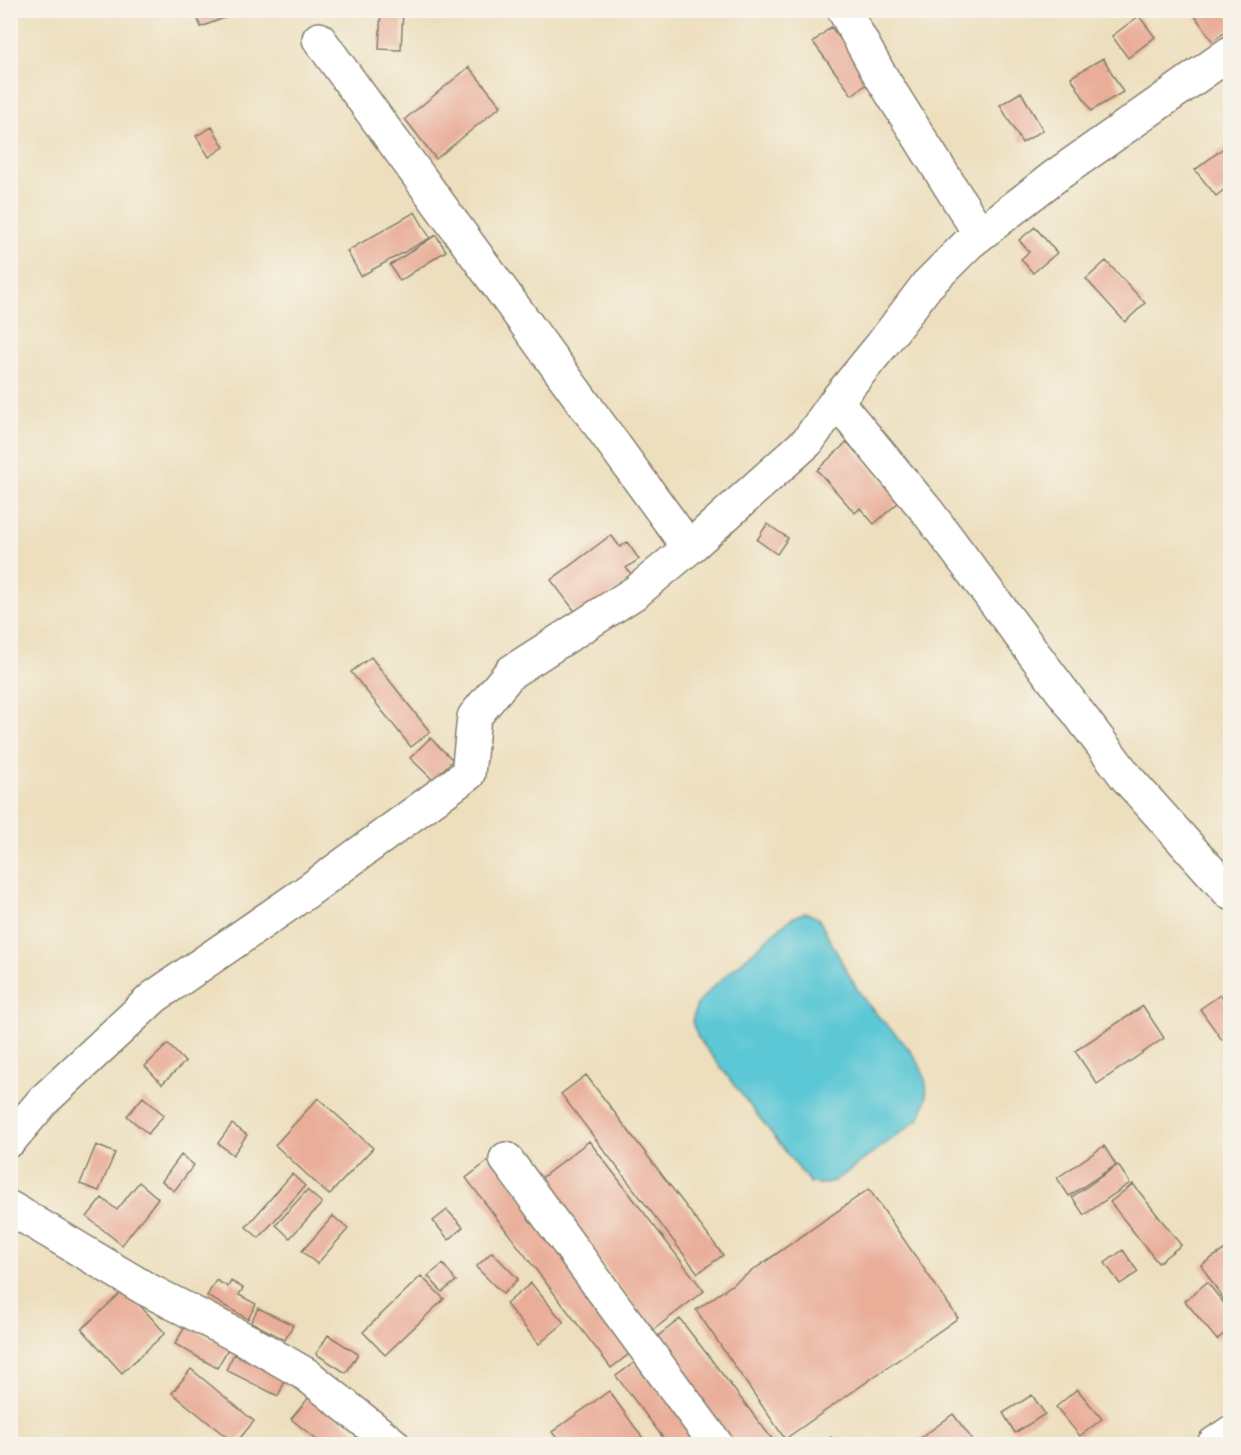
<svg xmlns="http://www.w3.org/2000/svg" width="1241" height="1455" font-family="Mynerve,sans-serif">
<rect width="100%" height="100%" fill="#f7f3e8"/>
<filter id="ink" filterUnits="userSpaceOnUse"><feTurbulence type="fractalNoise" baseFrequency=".0167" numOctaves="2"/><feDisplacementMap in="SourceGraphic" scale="12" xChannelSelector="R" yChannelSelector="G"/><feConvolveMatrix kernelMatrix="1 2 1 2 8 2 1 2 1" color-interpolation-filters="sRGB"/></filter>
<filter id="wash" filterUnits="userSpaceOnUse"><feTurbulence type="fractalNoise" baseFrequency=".008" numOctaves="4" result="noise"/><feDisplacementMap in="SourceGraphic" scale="24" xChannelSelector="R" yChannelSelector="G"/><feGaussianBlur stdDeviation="1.35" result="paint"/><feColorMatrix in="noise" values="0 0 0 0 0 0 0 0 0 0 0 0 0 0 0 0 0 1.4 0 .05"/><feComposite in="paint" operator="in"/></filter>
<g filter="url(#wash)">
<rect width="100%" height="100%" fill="#eddfbe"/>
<!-- water -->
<path fill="#5cc7d5" stroke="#3c7278" stroke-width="1.5" d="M805,912L818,918C833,944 845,971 861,995C886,1034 948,1064 919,1119L835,1181L820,1184L810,1183L698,1038L692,1022L697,1004L714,986L790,919Z"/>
<g id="blocks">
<!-- building -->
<path fill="#e9ad98" d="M194,10H242V11L201,27Z
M381,10H403L401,50L379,49Z
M1191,10H1230V29L1212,41Z
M1139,16L1155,37L1128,58L1112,36Z
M831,27L872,80L852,95L813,42Z
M1103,58L1123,92L1091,111L1071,77Z
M469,67L501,106L436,159L405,119Z
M1021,92L1043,130L1022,143L1000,105Z
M212,127L224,147L209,157L196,136Z
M1230,143V185L1216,196L1195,170Z
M415,212L430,238L361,276L347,251Z
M1035,227L1057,253L1033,273L1021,259L1029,252L1019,240Z
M436,235L446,251L400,281L390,265Z
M1106,261L1145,303L1125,322L1086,279Z
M847,442L900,501L874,524L860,508L855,513L817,470Z
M767,524L788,538L777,554L757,540Z
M611,535L620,547L627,542L639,559L626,568L634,577L580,618L551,580Z
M371,657L430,732L411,747L351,672Z
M430,738L453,760L433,780L410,758Z
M1220,995L1230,1009V1034L1222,1040L1200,1009Z
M1143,1006L1164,1038L1097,1084L1075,1051Z
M168,1044L185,1062L162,1084L145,1066Z
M586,1075L723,1255L698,1273L561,1094Z
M143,1097L164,1115L148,1134L127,1116Z
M318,1098L373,1148L329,1195L275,1145Z
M232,1124L247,1135L233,1155L218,1143Z
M589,1141L704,1291L653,1330L539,1180Z
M96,1145L115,1153L99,1191L80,1184Z
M1104,1146L1116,1165L1069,1196L1057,1178Z
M181,1155L194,1165L174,1191L162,1181Z
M492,1158L637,1348L611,1368L466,1178Z
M1118,1165L1130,1183L1084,1215L1072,1197Z
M292,1174L305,1186L259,1238L246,1227Z
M139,1182L158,1198L122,1245L87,1217L102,1198L117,1210Z
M1133,1184L1181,1245L1158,1263L1110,1202Z
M869,1189L958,1318L785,1439L696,1310Z
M307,1190L322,1203L290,1238L276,1225Z
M447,1210L463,1227L449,1240L433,1221Z
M333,1216L348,1229L317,1264L302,1251Z
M1230,1246V1310L1201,1265Z
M1123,1250L1138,1272L1120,1284L1105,1263Z
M492,1252L518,1279L503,1294L476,1267Z
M443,1264L456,1281L442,1292L428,1276Z
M421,1276L444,1299L385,1355L363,1332Z
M216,1280L228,1287L231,1281L243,1288L239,1295L256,1304L248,1319L207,1296Z
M1207,1282L1230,1311V1328L1217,1340L1185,1301Z
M531,1283L564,1323L539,1344L506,1304Z
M125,1289L165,1333L122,1373L82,1329Z
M258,1308L293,1325L285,1340L251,1322Z
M680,1319L776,1444H734L654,1339Z
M186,1325L228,1349L217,1368L175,1344Z
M328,1335L358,1354L346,1373L316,1354Z
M1230,1347V1359L1225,1351Z
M234,1354L286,1379L278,1396L226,1370Z
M642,1357L709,1444H668L616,1376Z
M191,1369L254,1421L235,1444L172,1393Z
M1077,1389L1102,1419L1080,1436L1056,1407Z
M609,1391L647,1444H561L552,1432Z
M311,1395L370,1444H322L291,1419Z
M1032,1395L1045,1414L1015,1433L1003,1413Z
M953,1414L972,1439L965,1444H913Z
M831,1437L837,1444H821Z"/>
</g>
</g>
<g filter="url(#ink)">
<use href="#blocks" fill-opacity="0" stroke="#847e6d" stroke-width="1.5"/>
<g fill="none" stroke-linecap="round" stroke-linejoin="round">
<defs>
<path id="minor" d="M844,10L877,70L980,234
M319,39L689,548
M836,401L881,346L927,285L969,243L1054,177L1230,53
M10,1140L43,1101L154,997L305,893L468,774L474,717L511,672L636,592L689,548L808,441L836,401L927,511L1127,778L1230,893
M506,1159L716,1444
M10,1208L146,1289L250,1342L307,1375L393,1444"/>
<path id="major" d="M1214,1444L1230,1433"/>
</defs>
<!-- minor casing -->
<use href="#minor" stroke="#847e6d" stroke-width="36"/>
<!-- major casing -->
<use href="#major" stroke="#847e6d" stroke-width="36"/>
<!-- minor -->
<use href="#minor" stroke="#fff" stroke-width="33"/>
<!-- major -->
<use href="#major" stroke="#fff" stroke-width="33"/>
</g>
</g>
<!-- margin -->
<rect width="1241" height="1455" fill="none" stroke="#f7f3e8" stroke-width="36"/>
</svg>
